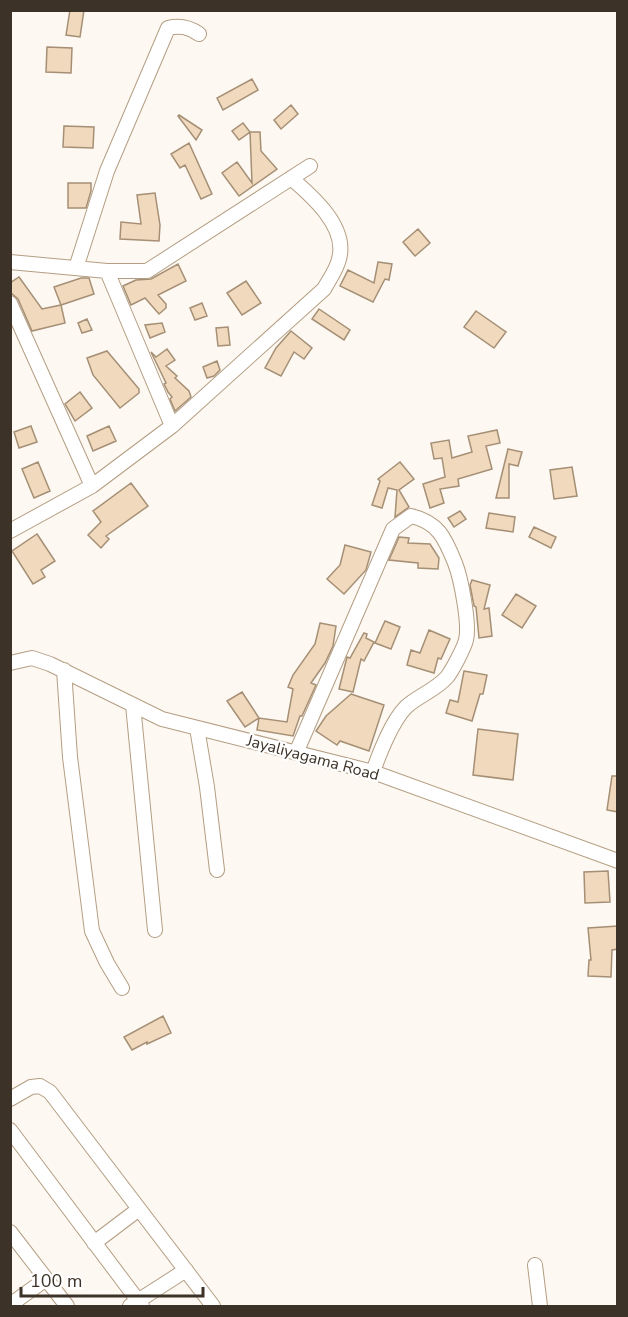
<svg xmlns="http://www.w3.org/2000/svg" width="628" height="1317" font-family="'Nunito Sans',sans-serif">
<rect width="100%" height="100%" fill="#fdf8f2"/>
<!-- building -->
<path fill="#f0d9bd" stroke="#a58f75" stroke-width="1.5" d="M70,10H84L80,37L66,35Z
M47,47L72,48L71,73L46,72Z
M252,79L258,90L223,110L217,98Z
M291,105L298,114L281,129L274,120Z
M179,115L202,130L196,140L178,116Z
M243,123L250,132L239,140L232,131Z
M64,126L94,127L93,148L63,147Z
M250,132H260L261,151L277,169L239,196L222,173L237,162L252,183Z
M189,143L212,194L201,199L185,165L180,168L171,154Z
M68,183H91V191L86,208H68Z
M155,193L160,225L159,241L120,239L121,222L141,224L137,195Z
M418,229L430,243L415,256L403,242Z
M378,262L392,264L389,280L385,279L373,302L340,286L348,270L374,283Z
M178,264L186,281L158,295L166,304V308L159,314L145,298L131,305L123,286L136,280L151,279Z
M19,277L42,309L61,305L65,323L32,331L18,299L10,292V283Z
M81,278H89L94,294L61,305L54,287Z
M246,281L261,303L242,315L227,293Z
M202,303L207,316L195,320L190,308Z
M319,309L350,330L344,340L312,319Z
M476,311L506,332L494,348L464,327Z
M87,319L92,330L82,333L78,323Z
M162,323L165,332L150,338L145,325Z
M228,327L230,345L218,346L216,328Z
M291,331L312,348L304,359L294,352L281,376L265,368L276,348Z
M167,349L175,360L166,366L177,376L175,378L189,391L191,397L175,411L170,399L172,397L168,392L164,384L166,383L151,352L156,357Z
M107,351L139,389V393L120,408L93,375L87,358Z
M217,361L220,370L214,376L207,378L203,367Z
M80,392L92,408L75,421L65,404Z
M31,426L37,442L19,448L14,432Z
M109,426L116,441L93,451L87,436Z
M497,430L500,443L486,446L492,469L458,479L459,486L440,489L444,503L430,508L423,484L445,477L442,458L434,459L431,443L449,440L452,458L472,452L468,436Z
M508,449L522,452L518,466L509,464V498H496Z
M38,462L50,491L34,498L22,469Z
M400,462L414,479L399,490L409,507L395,517L397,490L388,488L382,508L372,505L380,481L378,479Z
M572,467L577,496L554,499L550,470Z
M131,483L148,506L106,536L109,539L101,548L88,535L101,522L93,511Z
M460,511L466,519L454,527L448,518Z
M489,513L515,517L513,532L486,528Z
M534,527L556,537L551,548L529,537Z
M37,534L55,561L41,570L45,577L33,584L12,551Z
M399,537L409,538L408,543L430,544L439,558L438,569L418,568V563L389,560Z
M345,545L371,552L366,570L344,594L327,579L340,565Z
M472,580L490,585L484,609L489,608L492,636L479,638L476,607L474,606L470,585Z
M516,594L536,606L522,628L502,615Z
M385,621L400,627L391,649L375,643Z
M320,623L336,626L333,646L325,663L311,683L316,685L302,716H300L293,736L257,730L259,718L287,722L293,689L288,687L293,675L315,644Z
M429,630L450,639L441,659L438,658L434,673L407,665L411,650L420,653Z
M364,633L367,634L366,638L374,642L364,661L361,659L353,692L339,689L347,657L350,658Z
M464,671L487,675L483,694H480L472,721L446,713L450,700L458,702Z
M242,692L259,718L245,727L227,701Z
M351,694L384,705L369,751L340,741L337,745L316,731L326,716Z
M478,729L518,734L513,780L473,775Z
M612,776H618V812L607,810Z
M608,871L610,902L585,903L584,872Z
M618,926V949L612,950L611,977L588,976L589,960H591L588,928Z
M163,1016L171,1033L147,1044V1042L132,1050L124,1037Z"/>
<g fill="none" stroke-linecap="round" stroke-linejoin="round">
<defs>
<path id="minor" d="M10,262L107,271H147L310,166
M76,268L107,171L168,28C180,25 189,27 199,34
M107,271L172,426
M10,303L92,486
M10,531L92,486L172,426L324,289C329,280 337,269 339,259C348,227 312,196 291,178
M10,663L32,658L50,664L162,719L373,772L618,861
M64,670L70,757L92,931L107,963L122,988
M133,705L155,930
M197,728L207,787L217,870
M296,753L393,529L411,516C438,522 445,538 455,563C461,578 470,625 466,640C464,648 452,671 447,677C436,690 416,697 406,707C392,721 379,754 373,772
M10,1099L31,1087L40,1086L50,1092L213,1306
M10,1130L142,1306
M10,1232L67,1306
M94,1243L139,1209
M535,1265L540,1306
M10,1305L46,1279
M130,1306L186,1270"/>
</defs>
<!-- minor casing -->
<use href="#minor" stroke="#b49e83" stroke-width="16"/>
<!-- minor -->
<use href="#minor" stroke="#fff" stroke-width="14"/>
</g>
<g text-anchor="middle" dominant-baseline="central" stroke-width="4.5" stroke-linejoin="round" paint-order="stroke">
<!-- street labels -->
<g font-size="16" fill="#3c3227" stroke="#fff">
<text transform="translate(313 758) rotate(15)">Jayaliyagama Road</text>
</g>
</g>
<!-- border -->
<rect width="628" height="1317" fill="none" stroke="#3c3227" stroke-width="24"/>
<!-- scale -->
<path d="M21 1287v9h182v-9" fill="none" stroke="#3c3227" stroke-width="3"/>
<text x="30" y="1287" font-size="18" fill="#3c3227" stroke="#ffffff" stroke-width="4.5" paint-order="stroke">100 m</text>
</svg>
